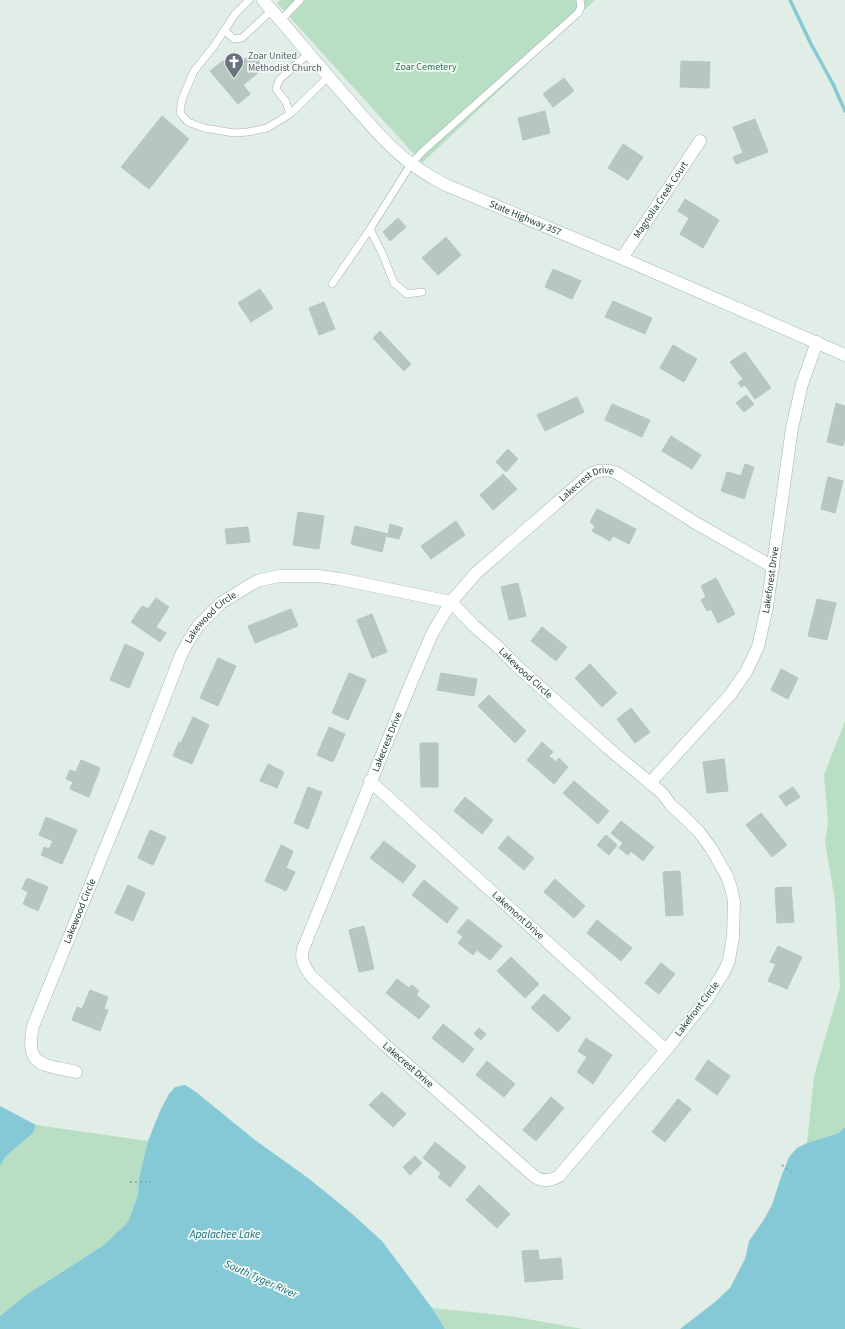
<svg xmlns="http://www.w3.org/2000/svg" width="845" height="1329" font-family="'Source Sans 3',sans-serif">
<rect width="100%" height="100%" fill="#e1ede7"/>
<!-- green -->
<path fill="#b8dfc3" d="M280,0H595L422,163L277,3Z
M845,721V1127L839,1133L807,1143L814,1076L840,987L835,901L825,842L828,822L824,775Z
M36,1125L148,1141L139,1178L138,1195L128,1222L104,1245L26,1295L0,1316V1166L6,1156L33,1133Z
M432,1308L510,1316L583,1329H445Z"/>
<!-- water -->
<path fill="#85c9d6" d="M185,1085L196,1092L255,1140L308,1178L350,1212L382,1241L432,1308L445,1329H0V1316L26,1295L104,1245L128,1222L138,1195L139,1178L148,1141L160,1111L169,1094L175,1087Z
M0,1106L36,1125L33,1133L6,1156L0,1166Z
M845,1127V1329H680L715,1302L730,1288L745,1259L749,1241L763,1221L772,1205L781,1177L789,1157L797,1148L807,1143L839,1133Z"/>
<g fill="none" stroke-linecap="round" stroke-linejoin="round">
<!-- stream -->
<path stroke="#85c9d6" stroke-width="3.5" d="M790,0L811,44L833,84L845,111"/>
</g>
<!-- building -->
<path fill="#b6c7c0" stroke="#b3c7be" d="M247,57L250,61L255,57L260,63L255,68L259,72L243,85L250,94L238,104L210,71L223,61L231,70Z
M681,61L710,62L709,88L680,87Z
M564,78L574,91L553,107L543,94Z
M545,111L550,133L523,140L518,118Z
M162,116L189,139L149,189L121,167Z
M755,119L768,152L736,164L733,157L743,153L733,127Z
M623,144L643,157L628,180L608,168Z
M685,199L719,220L703,248L680,234L689,218L678,211Z
M398,218L406,227L390,241L383,232Z
M446,237L461,255L438,275L422,258Z
M553,269L581,281L572,299L545,287Z
M260,289L273,308L251,322L238,303Z
M613,301L652,318L645,334L605,317Z
M324,302L335,329L319,335L309,308Z
M380,331L411,364L404,371L373,338Z
M673,345L697,359L684,382L660,368Z
M745,352L771,388L755,399L745,385L741,387L738,383L743,379L730,362Z
M746,395L754,404L744,412L736,403Z
M577,397L584,412L545,431L537,415Z
M836,403L845,406V438L843,446L827,442Z
M612,404L650,420L642,437L605,420Z
M671,436L701,455L692,469L662,451Z
M508,449L518,459L506,472L496,462Z
M745,464L754,467L744,499L721,491L727,472L741,476Z
M503,474L517,489L493,510L480,495Z
M828,477L843,481L835,513L821,509Z
M597,509L636,529L629,544L613,536L610,541L592,531L595,526L590,522Z
M298,512L324,516L319,549L293,545Z
M456,521L465,535L431,559L421,546Z
M390,524L403,528L399,539L386,536L382,552L351,544L355,526L388,534Z
M248,527L250,542L227,544L225,529Z
M716,578L735,614L718,623L711,609L707,611L701,600L706,597L701,586Z
M518,583L526,616L509,620L501,587Z
M156,598L169,607L156,627L166,633L160,642L131,622L142,606L148,609Z
M817,599L836,603L827,640L808,636Z
M291,609L298,626L255,643L248,626Z
M372,614L387,652L372,658L357,620Z
M542,627L567,647L556,661L531,641Z
M125,644L144,653L129,688L110,680Z
M218,658L236,666L218,706L200,698Z
M590,664L617,693L602,707L575,678Z
M781,669L798,678L788,699L771,690Z
M349,673L366,680L348,720L332,713Z
M441,673L477,679L474,696L437,690Z
M489,695L526,731L515,743L478,706Z
M631,708L650,732L635,743L617,719Z
M193,717L209,725L192,764L173,756L179,742L181,743Z
M329,727L345,734L333,762L317,755Z
M542,742L553,752L549,756L556,762L559,758L568,767L554,784L527,760Z
M420,743H438V787H421Z
M724,759L728,791L707,793L703,762Z
M81,760L100,768L89,797L70,789L73,782L66,779L70,770L76,772Z
M268,764L284,772L277,788L260,781Z
M574,781L609,811L598,824L563,793Z
M308,787L322,792L308,829L294,823Z
M793,787L800,797L786,806L779,796Z
M465,797L493,820L482,834L454,811Z
M761,813L787,845L772,857L746,825Z
M46,817L77,830L62,864L41,855L44,847L49,849L53,841L39,835Z
M621,821L654,847L643,861L631,851L628,855L619,848L623,843L611,833Z
M150,830L166,837L153,865L138,858Z
M606,835L617,845L609,855L597,845Z
M508,836L534,858L524,870L498,848Z
M384,841L416,866L403,883L370,858Z
M281,845L293,851L286,868L295,872L286,891L265,881Z
M680,871L683,915L666,916L663,872Z
M27,878L48,887L38,911L23,904L28,892L22,889Z
M555,879L585,906L574,918L544,892Z
M424,880L458,908L447,923L412,895Z
M128,885L145,893L133,921L115,913Z
M791,887L794,922L777,923L775,888Z
M468,919L502,946L490,960L477,950L473,955L458,943L463,937L457,932Z
M597,920L632,948L621,961L587,933Z
M364,926L374,969L359,972L349,930Z
M778,946L802,957L787,989L768,981L776,964L770,962Z
M511,957L539,984L525,998L497,971Z
M661,963L675,974L659,994L645,983Z
M397,979L409,988L412,985L419,991L416,995L430,1006L419,1019L386,993Z
M90,990L108,997L104,1009L108,1010L100,1031L72,1020L77,1007L82,1009Z
M544,994L571,1018L558,1032L531,1008Z
M443,1024L474,1049L463,1063L432,1038Z
M479,1028L486,1034L481,1040L474,1034Z
M586,1038L612,1055L593,1084L577,1072L587,1057L578,1051Z
M708,1060L730,1076L717,1095L695,1079Z
M487,1061L515,1084L504,1097L476,1075Z
M382,1092L406,1114L393,1127L369,1105Z
M551,1097L564,1108L536,1141L523,1130Z
M678,1099L691,1109L665,1142L652,1132Z
M435,1142L466,1167L450,1187L438,1177L441,1173L423,1158Z
M415,1156L422,1163L410,1175L403,1167Z
M479,1185L510,1214L497,1228L466,1200Z
M538,1250L539,1260L561,1258L563,1279L525,1282L522,1251Z"/>
<g fill="none" stroke-linecap="round" stroke-linejoin="round">
<defs>
<path id="service" d="M249,0L235,14L214,46L194,71L182,99L180,113L188,122L204,128L234,133L248,132L267,128L290,114L328,77
M280,21L300,0
M224,30L234,39L242,38L272,10
M290,114L286,102L276,89L279,80L308,54
M370,229L382,253L394,283L407,294L422,292
M332,284L370,229L411,164L422,152L578,13L581,7L580,0"/>
<g id="minor">
<path id="s1" d="M622,258L700,141"/>
<path id="s2" d="M370,781L666,1050"/>
<path id="s3" d="M650,783L730,695L746,672L758,647L767,607L792,428L802,384L817,342"/>
<path id="s4" d="M76,1072C45,1064 24,1069 33,1026L127,795L181,655L189,640L198,626L221,603L250,585L260,580L280,576H319L340,579L451,602L474,626L497,646L518,667L608,748L662,793L671,805L685,818L699,832L711,848L727,876L731,888L734,901L733,937L729,960L725,970L707,999L666,1050L559,1176C551,1181 544,1182 535,1177L384,1044L312,977C305,968 300,961 303,949L411,683L432,634L451,602L476,573L589,475C599,469 607,469 617,473L694,522L773,567"/>
</g>
<g id="secondary">
<path id="s5" d="M263,0C291,32 318,65 346,97C378,134 401,163 446,185L633,263L845,355"/>
</g>
</defs>
<!-- service casing -->
<use href="#service" stroke="#a3b5ae" stroke-width="8"/>
<!-- minor casing -->
<use href="#minor" stroke="#a3b5ae" stroke-width="13"/>
<!-- secondary casing -->
<use href="#secondary" stroke="#9eb9b0" stroke-width="13"/>
<!-- path -->
<path stroke="#7fb2a2" stroke-width="2" stroke-dasharray="2 3" stroke-linecap="butt" d="M782,1165L792,1173
M130,1182H151"/>
<!-- service -->
<use href="#service" stroke="#fff" stroke-width="7"/>
<!-- minor -->
<use href="#minor" stroke="#fff" stroke-width="12"/>
<!-- secondary -->
<use href="#secondary" stroke="#fff" stroke-width="12"/>
</g>
<!-- icons -->
<defs>
<symbol id="church-pin" viewBox="-11 -11 22 30"><path d="M0 17L-7.5 6A9.5 9.5 0 1 1 7.5 6Z" fill="#6b7280" stroke="#f2f9f5"/><path d="M-1.2-6h2.4v3.5h3.3v2.4h-3.3V6h-2.4V-.1h-3.3v-2.4h3.3Z" fill="#fff"/></symbol>
</defs>
<g fill-rule="evenodd">
<use href="#church-pin" x="223" y="51" width="22" height="30"/>
</g>
<g text-anchor="middle" dominant-baseline="central" stroke-width="3.5" stroke-linejoin="round" paint-order="stroke">
<!-- worship labels -->
<g font-size="10" fill="#5b616d" stroke="#f2f9f5" text-anchor="start">
<text x="248" y="56">Zoar United<tspan x="248" dy="12">Methodist Church</tspan></text>
</g>
<!-- park labels -->
<g font-size="10" fill="#277847" stroke="#f2f9f5">
<text x="426" y="67">Zoar Cemetery</text>
</g>
<!-- street labels -->
<g font-size="10" fill="#203e36" stroke="#f2f9f5">
<text stroke="none"><textPath href="#s1" startOffset="70">Magnolia Creek Court</textPath></text>
<text stroke="none"><textPath href="#s5" startOffset="348">State Highway 357</textPath></text>
<text stroke="none"><textPath href="#s4" startOffset="2449">Lakecrest Drive</textPath></text>
<text stroke="none"><textPath href="#s3" startOffset="243">Lakeforest Drive</textPath></text>
<text stroke="none"><textPath href="#s4" startOffset="525">Lakewood Circle</textPath></text>
<text stroke="none"><textPath href="#s4" startOffset="885">Lakewood Circle</textPath></text>
<text stroke="none"><textPath href="#s4" startOffset="2113">Lakecrest Drive</textPath></text>
<text stroke="none"><textPath href="#s4" startOffset="201">Lakewood Circle</textPath></text>
<text stroke="none"><textPath href="#s2" startOffset="200">Lakemont Drive</textPath></text>
<text transform="translate(697 1009) rotate(-53)">Lakefront Circle</text>
<text transform="translate(408 1065) rotate(41)">Lakecrest Drive</text>
</g>
<!-- water labels -->
<g font-size="11" font-style="italic" fill="#166d7e" stroke="#f2f9f5">
<text x="225" y="1234">Apalachee Lake</text>
<text transform="translate(261 1279) rotate(24)">South Tyger River</text>
</g>
</g>
</svg>
